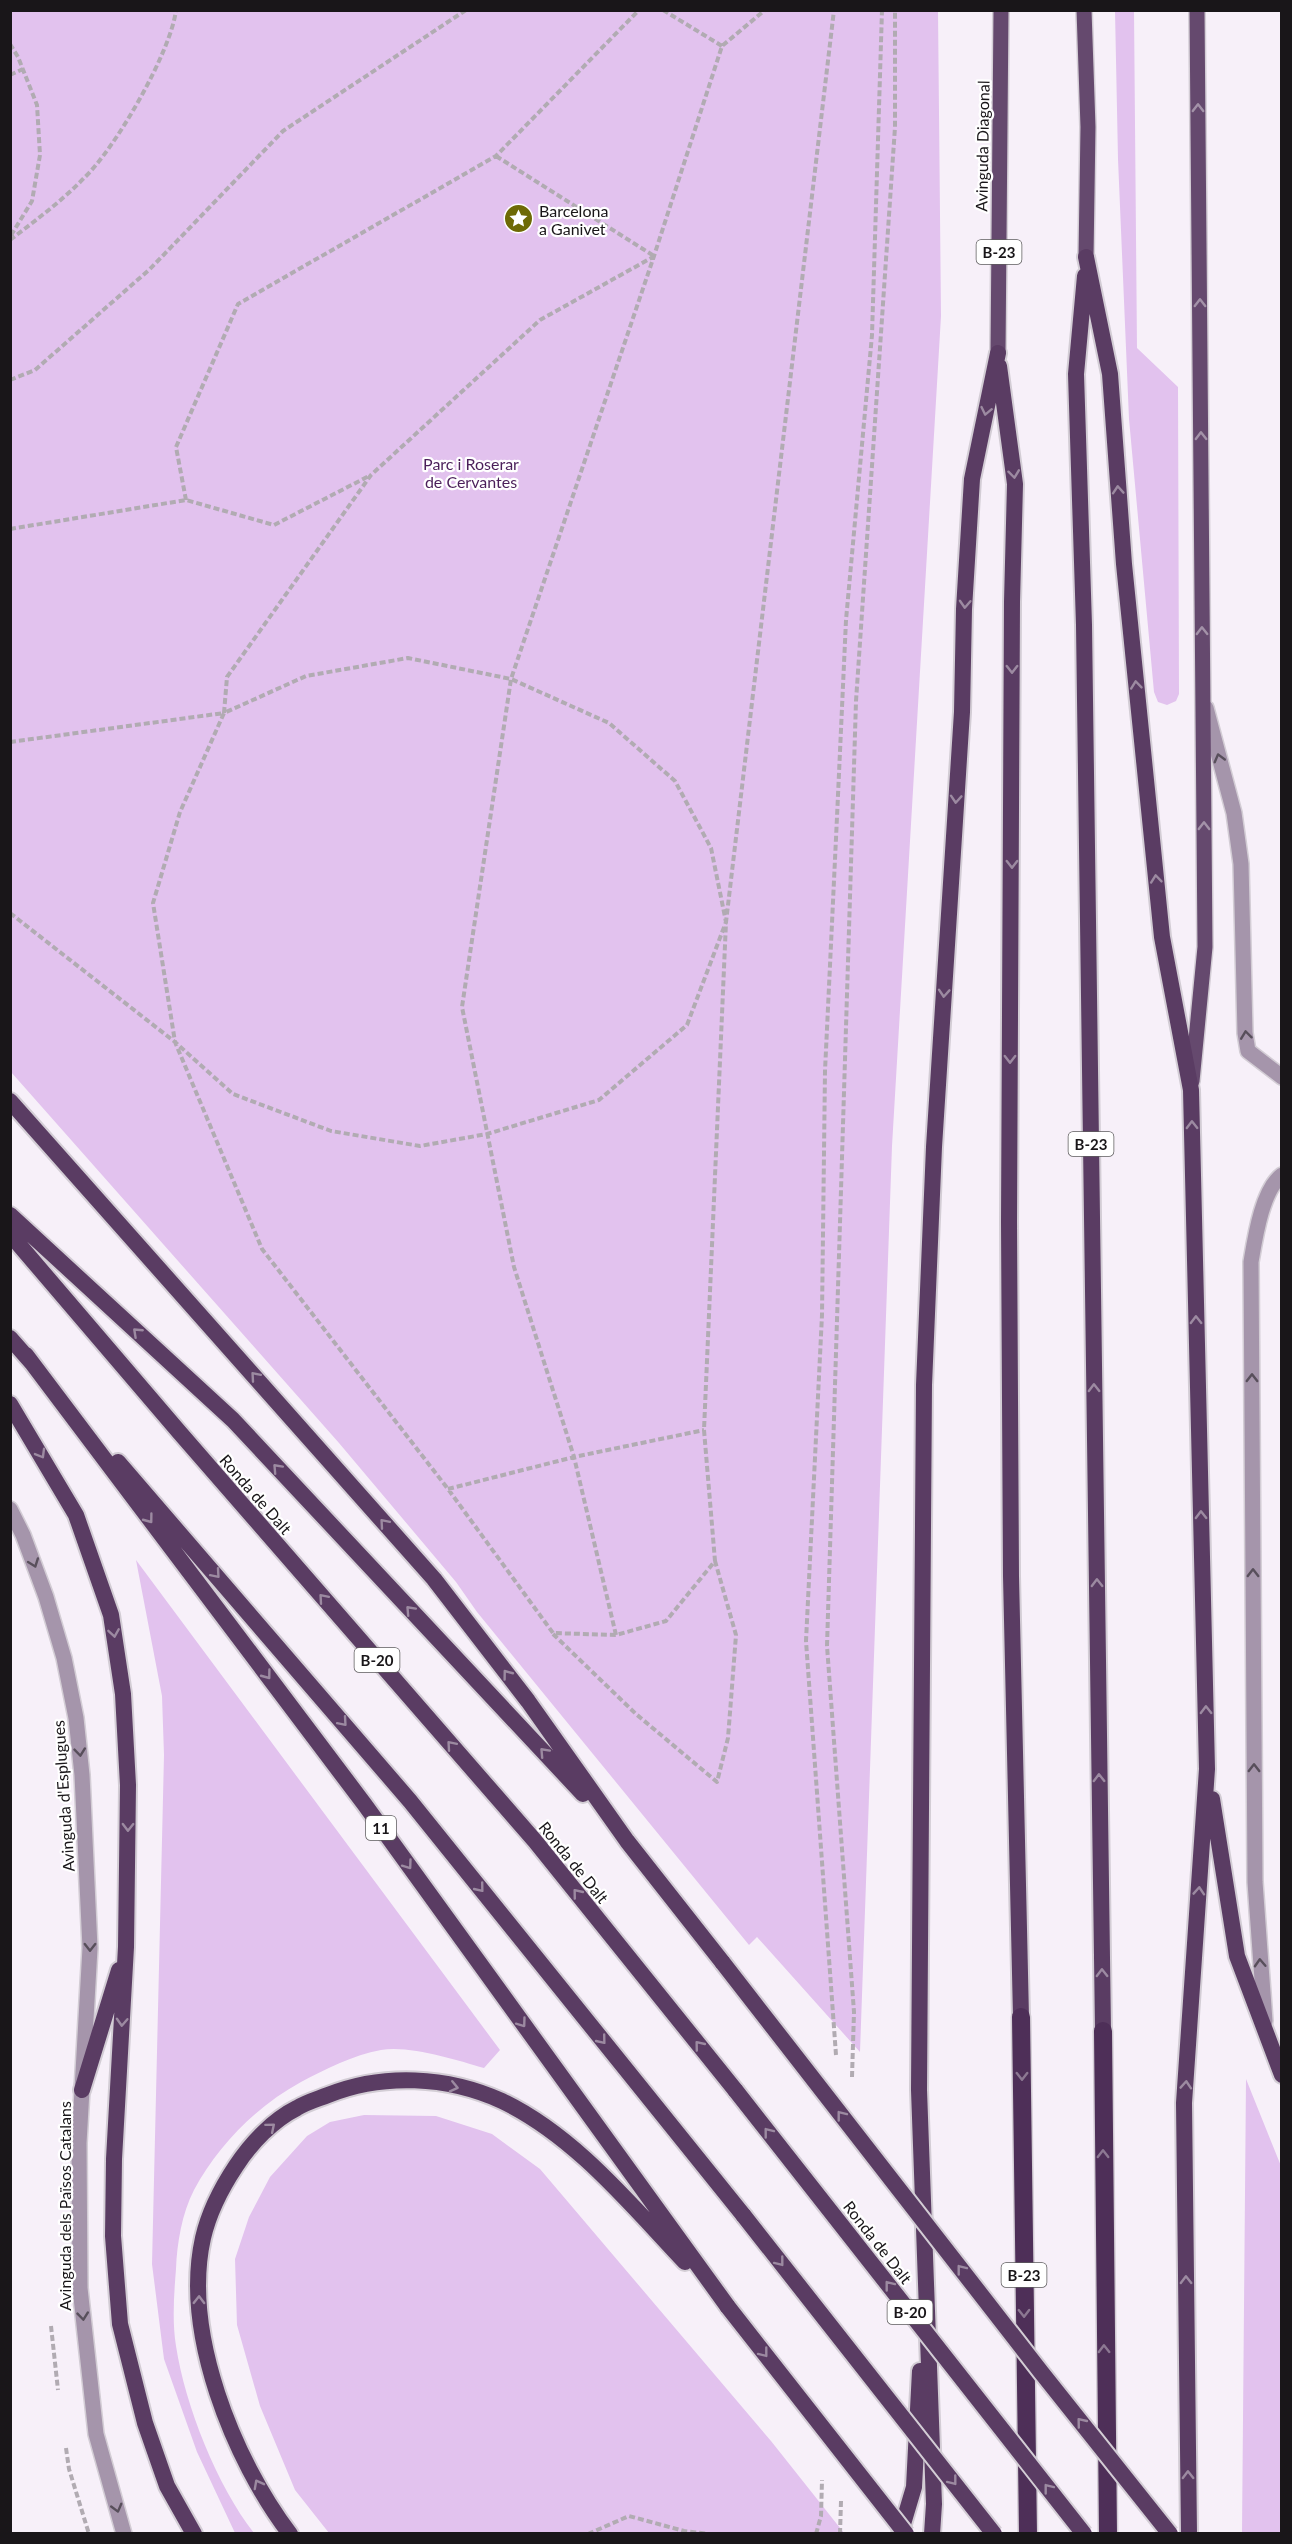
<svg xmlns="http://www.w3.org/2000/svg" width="1292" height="2544" font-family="Lato,sans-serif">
<rect width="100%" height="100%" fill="#f7f0f9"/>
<!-- green -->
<path fill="#e2c2ee" d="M11,10L938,11L941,316L892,1146L860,2052L757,1937L749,1945L477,1612L456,1582L339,1443L11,1072Z
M1115,11H1134L1137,348L1178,387L1179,694L1176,701L1167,705L1158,702L1154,692L1129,419L1118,159Z
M136,1560L500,2050L484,2068C456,2060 410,2045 381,2050C353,2055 326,2069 301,2082C257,2106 218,2145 194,2190C182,2213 177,2243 176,2269C174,2294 172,2321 176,2346C185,2405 217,2486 254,2533H235L197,2452L164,2359L152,2264L164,1755L162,1696Z
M1246,2079L1281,2166V2533H1242Z
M364,2115L436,2116L492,2134L540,2169L771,2441L844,2533H329L295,2490L260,2406L237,2325L235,2259L249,2217L270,2177L307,2136L330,2122Z"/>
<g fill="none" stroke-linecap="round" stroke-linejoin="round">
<defs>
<path id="service" d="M1206,708L1234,813L1241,864L1245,1033L1248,1051L1282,1077
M1265,2021L1255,1882L1251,1262C1255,1238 1262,1190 1282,1175"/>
<path id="tertiary" d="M10,1509L23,1535L46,1597L64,1658L76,1718L82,1775L90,1948L79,2143L80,2288L96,2434L124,2534"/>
<path id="primary" d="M1084,10L1088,127L1086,257
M998,353L1001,10
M1192,1081L1205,947L1197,10"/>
<path id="trunk" d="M1086,257L1110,374L1124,564L1162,937L1191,1090L1207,1769L1184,2103L1189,2534
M1085,276L1076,374L1084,625L1103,2031
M999,366L1015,484L1012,602L1009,1222L1011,1576L1021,2017
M10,1101L434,1579L528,1701L627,1841L723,1963
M10,1215L233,1420L583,1794
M10,1234L180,1433L535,1841L736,2091
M10,1338L32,1363
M26,1355L365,1805L728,2307
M10,1404L76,1515L111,1615L123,1694L128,1785L126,1947L114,2159L113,2236L120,2324L145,2423L167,2486L194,2534
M118,1462L410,1801L744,2216
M1212,1799L1237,1956L1282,2075
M82,2090L119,1970
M290,2534C233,2459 182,2332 203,2238C209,2212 222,2187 236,2166C251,2143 273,2120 297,2108C307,2102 318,2099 328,2095C383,2073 447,2076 502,2101C575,2136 630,2204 685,2262
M900,2534L914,2487L920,2371
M932,2534L934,2504L919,2090L924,1385L934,1147L962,712L964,609L972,479L998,353"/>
<path id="motorway" d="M1021,2017L1028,2534
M1103,2031L1108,2534"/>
</defs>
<!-- service casing -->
<use href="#service" stroke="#d3cdd5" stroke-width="18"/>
<!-- tertiary casing -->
<use href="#tertiary" stroke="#d3cdd5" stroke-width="18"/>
<!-- primary casing -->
<use href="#primary" stroke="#d3cdd5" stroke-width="18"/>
<!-- trunk casing -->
<use href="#trunk" stroke="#d3cdd5" stroke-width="20"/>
<!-- motorway casing -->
<use href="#motorway" stroke="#d3cdd5" stroke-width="21"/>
<!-- path -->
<path stroke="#b1abb2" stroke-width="4" stroke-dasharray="6 3" stroke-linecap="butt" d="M663,10L722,46
M10,44L18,57L37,105L40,155L32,201L10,237
M10,75L23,69
M496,156L654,256
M10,240C36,220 62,201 84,178C115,149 171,52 176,10
M10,380L35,370L150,269L283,131L466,10
M186,500L176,447L238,304L496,156L639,10
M10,529L186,500L274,525L371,475
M10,742L224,713L227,677L371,475L540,320L653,257
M10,913L175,1042L233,1094L331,1131L420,1146L487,1134L599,1100L687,1025L726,922L711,848L675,781L609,723L511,679L408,658L306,676L224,713L180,812L153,903L175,1042L262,1249L448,1489L553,1633L616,1635L666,1621L715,1561L704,1430L726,922L834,10
M448,1489L574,1457L704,1430
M553,1634L636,1714L717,1782L728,1738L736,1635L715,1561
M616,1635L574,1457L514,1267L462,1007L511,679L654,256L722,46L765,10
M836,2055L806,1641L822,1315L825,1071L837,817L846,620L872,335L882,10
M852,2077L854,2012L827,1646L856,701L895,127V10
M51,2326L58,2390
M66,2448L69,2469L89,2534
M588,2534L629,2516L684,2531L709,2534
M614,2534H617
M816,2534L821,2516L822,2480
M840,2534L841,2501"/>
<!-- service -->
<use href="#service" stroke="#a595ab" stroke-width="15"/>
<!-- tertiary -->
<use href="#tertiary" stroke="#a595ab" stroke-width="15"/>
<!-- primary -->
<use href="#primary" stroke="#65496e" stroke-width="15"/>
<!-- trunk -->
<use href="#trunk" stroke="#5a3c63" stroke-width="16"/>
<!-- motorway -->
<use href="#motorway" stroke="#4e2f58" stroke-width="18"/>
<defs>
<path id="trunk-bridge" d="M723,1963L1041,2372L1170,2534
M736,2091L1084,2534
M744,2216L994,2534
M728,2307L906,2534"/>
</defs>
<!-- trunk-bridge casing -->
<use href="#trunk-bridge" stroke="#d3cdd5" stroke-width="20" stroke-linecap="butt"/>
<!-- trunk-bridge -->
<use href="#trunk-bridge" stroke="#5a3c63" stroke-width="16"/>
</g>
<!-- one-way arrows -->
<defs><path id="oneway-chevron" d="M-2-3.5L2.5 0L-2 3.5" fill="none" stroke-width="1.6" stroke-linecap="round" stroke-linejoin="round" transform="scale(1.5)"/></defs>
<g stroke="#a392a8">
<use href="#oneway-chevron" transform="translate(1198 108) rotate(-90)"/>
<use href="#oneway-chevron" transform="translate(1200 303) rotate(-90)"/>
<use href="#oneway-chevron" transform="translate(1201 436) rotate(-91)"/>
<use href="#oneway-chevron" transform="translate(1202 631) rotate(-91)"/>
<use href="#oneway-chevron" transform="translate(1204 826) rotate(-90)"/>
</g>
<g stroke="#9c8aa1">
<use href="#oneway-chevron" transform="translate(986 411) rotate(102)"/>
<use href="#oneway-chevron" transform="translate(1014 474) rotate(83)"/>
<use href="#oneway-chevron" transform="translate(1118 490) rotate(-94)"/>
<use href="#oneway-chevron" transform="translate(965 604) rotate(93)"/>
<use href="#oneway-chevron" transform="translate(1012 669) rotate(90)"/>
<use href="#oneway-chevron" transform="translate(1136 685) rotate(-96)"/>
<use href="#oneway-chevron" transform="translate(956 799) rotate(94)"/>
<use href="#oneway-chevron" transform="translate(1012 864) rotate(90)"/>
<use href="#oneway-chevron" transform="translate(1156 879) rotate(-96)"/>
<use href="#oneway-chevron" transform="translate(944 993) rotate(94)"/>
<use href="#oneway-chevron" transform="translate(1010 1059) rotate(90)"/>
<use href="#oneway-chevron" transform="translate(1192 1125) rotate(-91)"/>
<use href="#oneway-chevron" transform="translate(1196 1320) rotate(-91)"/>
<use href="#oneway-chevron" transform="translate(137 1332) rotate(-137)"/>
<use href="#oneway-chevron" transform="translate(255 1376) rotate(-131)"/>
<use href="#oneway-chevron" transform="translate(1094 1388) rotate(-91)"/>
<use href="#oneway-chevron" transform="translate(41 1454) rotate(60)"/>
<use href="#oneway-chevron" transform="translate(277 1468) rotate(-133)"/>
<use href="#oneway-chevron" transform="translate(1201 1515) rotate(-91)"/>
<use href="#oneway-chevron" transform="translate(149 1519) rotate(53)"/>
<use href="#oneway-chevron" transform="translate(384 1523) rotate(-131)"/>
<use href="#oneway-chevron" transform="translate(216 1574) rotate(49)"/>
<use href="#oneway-chevron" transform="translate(1097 1583) rotate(-91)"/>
<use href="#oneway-chevron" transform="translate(323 1598) rotate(-131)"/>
<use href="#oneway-chevron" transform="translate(410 1610) rotate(-133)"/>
<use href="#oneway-chevron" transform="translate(114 1633) rotate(81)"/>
<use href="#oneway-chevron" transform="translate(507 1674) rotate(-127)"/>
<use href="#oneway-chevron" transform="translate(267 1675) rotate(53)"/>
<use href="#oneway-chevron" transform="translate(1206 1710) rotate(-91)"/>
<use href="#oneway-chevron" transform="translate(343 1722) rotate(49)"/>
<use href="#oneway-chevron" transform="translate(451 1745) rotate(-131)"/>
<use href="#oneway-chevron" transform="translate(544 1752) rotate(-133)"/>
<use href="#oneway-chevron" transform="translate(1099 1778) rotate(-91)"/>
<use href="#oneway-chevron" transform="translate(128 1827) rotate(91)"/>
<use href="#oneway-chevron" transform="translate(408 1865) rotate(54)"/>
<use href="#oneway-chevron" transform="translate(480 1888) rotate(51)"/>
<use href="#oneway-chevron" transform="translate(1199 1891) rotate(-86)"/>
<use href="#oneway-chevron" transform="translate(577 1893) rotate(-129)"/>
<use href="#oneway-chevron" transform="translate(1102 1973) rotate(-91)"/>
<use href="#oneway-chevron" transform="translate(122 2022) rotate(93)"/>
<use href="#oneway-chevron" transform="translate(522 2023) rotate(54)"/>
<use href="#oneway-chevron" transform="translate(602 2040) rotate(51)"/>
<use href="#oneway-chevron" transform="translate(699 2045) rotate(-129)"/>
<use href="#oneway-chevron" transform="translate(1186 2085) rotate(-86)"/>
<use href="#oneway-chevron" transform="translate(454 2087) rotate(13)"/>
<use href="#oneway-chevron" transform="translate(841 2115) rotate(-128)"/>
<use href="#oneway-chevron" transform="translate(271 2127) rotate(-40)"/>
<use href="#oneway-chevron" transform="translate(768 2132) rotate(-128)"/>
<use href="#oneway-chevron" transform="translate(780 2262) rotate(52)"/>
<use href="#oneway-chevron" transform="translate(961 2269) rotate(-128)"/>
<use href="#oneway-chevron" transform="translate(1186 2280) rotate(-91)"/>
<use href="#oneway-chevron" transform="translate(889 2285) rotate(-128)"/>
<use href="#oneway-chevron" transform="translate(199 2300) rotate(-89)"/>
<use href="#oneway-chevron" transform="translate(764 2353) rotate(52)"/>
<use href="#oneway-chevron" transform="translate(1081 2422) rotate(-129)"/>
<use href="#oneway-chevron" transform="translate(1188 2475) rotate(-91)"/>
<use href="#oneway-chevron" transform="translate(953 2481) rotate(52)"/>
<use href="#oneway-chevron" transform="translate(258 2484) rotate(-118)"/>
<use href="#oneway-chevron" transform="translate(1048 2488) rotate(-128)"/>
</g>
<g stroke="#584f5b">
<use href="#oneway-chevron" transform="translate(1219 758) rotate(-105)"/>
<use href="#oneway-chevron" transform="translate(1246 1035) rotate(-97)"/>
<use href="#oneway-chevron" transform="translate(1252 1378) rotate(-90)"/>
<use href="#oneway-chevron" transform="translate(34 1563) rotate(70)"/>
<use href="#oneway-chevron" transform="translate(1253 1573) rotate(-90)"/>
<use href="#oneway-chevron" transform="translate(80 1752) rotate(84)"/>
<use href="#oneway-chevron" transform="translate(1254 1768) rotate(-90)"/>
<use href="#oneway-chevron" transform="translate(90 1947) rotate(90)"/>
<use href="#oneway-chevron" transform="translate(1260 1963) rotate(-93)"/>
<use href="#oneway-chevron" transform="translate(83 2316) rotate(84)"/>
<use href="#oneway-chevron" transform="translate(117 2508) rotate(75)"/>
</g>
<g stroke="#8c7892">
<use href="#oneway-chevron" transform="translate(1022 2076) rotate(90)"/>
<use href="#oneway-chevron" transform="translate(1103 2154) rotate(-90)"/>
<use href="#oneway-chevron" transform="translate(1024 2313) rotate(89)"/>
<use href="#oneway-chevron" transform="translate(1104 2349) rotate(-91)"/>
</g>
<!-- icons -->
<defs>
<symbol id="sight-disc" viewBox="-11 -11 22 22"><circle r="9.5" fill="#6e6a05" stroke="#fff"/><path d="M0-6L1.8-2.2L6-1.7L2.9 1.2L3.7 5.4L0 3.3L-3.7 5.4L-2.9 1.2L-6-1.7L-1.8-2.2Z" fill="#fff"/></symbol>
</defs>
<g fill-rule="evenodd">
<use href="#sight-disc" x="502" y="202" width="33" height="33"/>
</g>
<g text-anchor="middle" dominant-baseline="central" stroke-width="4.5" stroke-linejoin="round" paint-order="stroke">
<!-- shield labels -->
<g fill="#fff" stroke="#5e5c5e" stroke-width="1.5">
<rect x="976.5" y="240" width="45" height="24" rx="4.5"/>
<rect x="1068.5" y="1132" width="45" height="24" rx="4.5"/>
<rect x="354.5" y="1648" width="45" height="24" rx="4.5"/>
<rect x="366" y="1816" width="30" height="24" rx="4.5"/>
<rect x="1001.5" y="2263" width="45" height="24" rx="4.5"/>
<rect x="887.5" y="2300" width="45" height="24" rx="4.5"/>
</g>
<g font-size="15" font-weight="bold" fill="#191619">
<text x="999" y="252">B-23</text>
<text x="1091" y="1144">B-23</text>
<text x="377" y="1660">B-20</text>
<text x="381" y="1828">11</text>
<text x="1024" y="2275">B-23</text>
<text x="910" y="2312">B-20</text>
</g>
<!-- street labels -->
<g font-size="16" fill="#191619" stroke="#fff">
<text transform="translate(982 146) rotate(-89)">Avinguda Diagonal</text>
<text transform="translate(256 1494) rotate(49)">Ronda de Dalt</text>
<text transform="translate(63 1796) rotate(-94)">Avinguda d'Esplugues</text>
<text transform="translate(574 1862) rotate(51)">Ronda de Dalt</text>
<text transform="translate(64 2206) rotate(-90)">Avinguda dels Països Catalans</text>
<text transform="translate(878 2242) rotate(52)">Ronda de Dalt</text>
</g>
<!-- poi labels -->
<g font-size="16" fill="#191619" stroke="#fff" text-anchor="start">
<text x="539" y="210">Barcelona<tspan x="539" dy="18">a Ganivet</tspan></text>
</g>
<!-- park labels -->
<g font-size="16" fill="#4b1f5a" stroke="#fff">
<text x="471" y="463">Parc i Roserar<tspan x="471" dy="18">de Cervantes</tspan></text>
</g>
</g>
<!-- border -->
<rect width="1292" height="2544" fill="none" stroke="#191619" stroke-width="24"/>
</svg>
